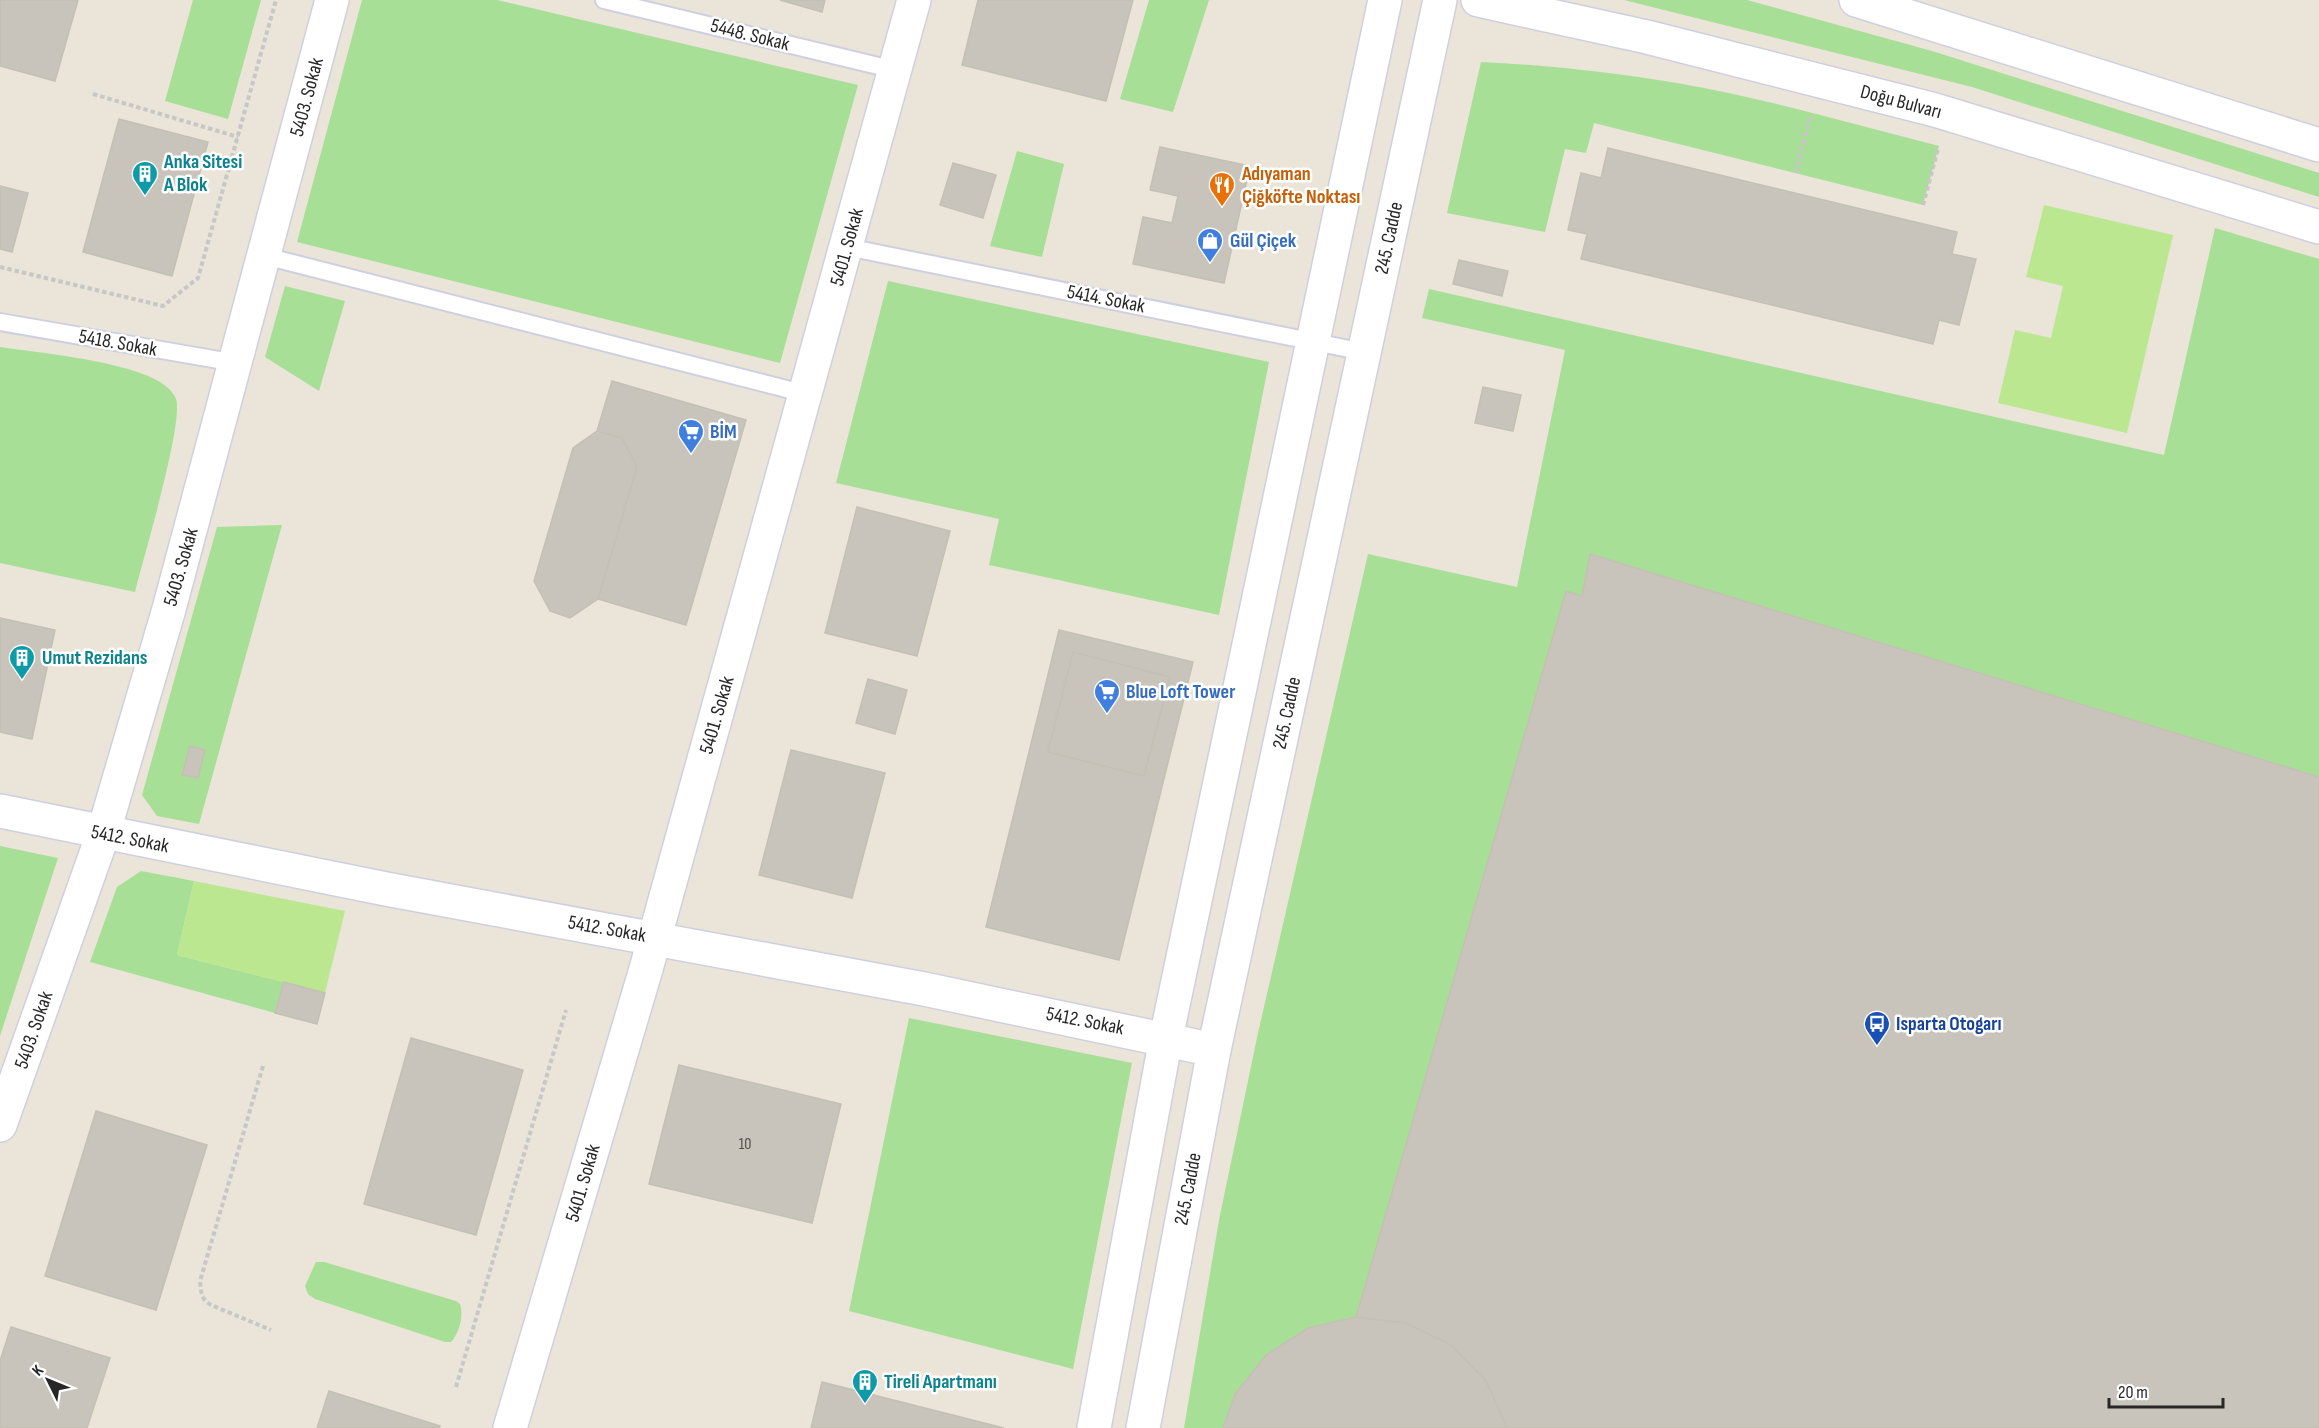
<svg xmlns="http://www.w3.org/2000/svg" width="2319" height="1428" font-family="'Sofia Sans Condensed',sans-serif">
<rect width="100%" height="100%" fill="#eae4d9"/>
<!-- green -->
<path fill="#a8df96" d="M193,0H261L228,119L165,101Z
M362,0H497L858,85L780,363L297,242Z
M1149,0H1209L1173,112L1120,99Z
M1624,0H1747L1932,51L2319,173V197L1972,87Z
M1481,62C1547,65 1612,72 1677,83C1765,98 1852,124 1939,146L1923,205L1594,123L1586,153L1565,149L1545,232L1447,213Z
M1017,151L1064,164L1042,257L990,246Z
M2215,228L2319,259V777L1590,554L1582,596L1356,1317L1308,1328L1266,1355L1235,1394L1223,1428H1184L1219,1220L1258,1033L1368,554L1517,587L1565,350L1422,318L1429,289L2164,455Z
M888,281L1269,362L1219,615L989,565L999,519L836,483Z
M285,286L345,301L319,391L265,357Z
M0,347C40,353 141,362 168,388C171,390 175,396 176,399C184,423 143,559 135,592L0,563Z
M282,525L199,824L157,816L142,795L217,527Z
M0,846L58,858L0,1036Z
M141,871L194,881L177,955L284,982L275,1013L90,962L117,887Z
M909,1018L1132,1063L1073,1369L849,1311Z
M316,1262H324L456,1301L460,1304C464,1316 459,1333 451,1342H445L315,1299L308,1294L305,1286Z"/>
<!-- pitch -->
<path fill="#bbe791" d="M2044,205L2173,235L2127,433L1998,403L2015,330L2051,338L2063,286L2026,277Z
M194,881L345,911L325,993L177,955Z"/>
<!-- building -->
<path fill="#c8c3bb" stroke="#c4c0b3" stroke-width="1.5" d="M0,0H78L55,81L0,66Z
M780,0H825L822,12Z
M978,0H1133L1106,101L962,65Z
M119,119L208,142L172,276L83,252Z
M1160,147L1250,166L1224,283L1133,264L1143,217L1172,223L1178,196L1150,190Z
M1608,148L1957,232L1952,254L1976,259L1959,325L1939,320L1933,344L1581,259L1587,234L1568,230L1581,173L1601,178Z
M953,163L996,175L983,218L940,205Z
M0,186L28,193L12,252L0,249Z
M1459,260L1508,271L1502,296L1453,284Z
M612,381L746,420L686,625L598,599L637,467L622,438L597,431Z
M1483,387L1521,395L1513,431L1475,423Z
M597,431L622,438L637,467L598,599L570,618L550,611L534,581L573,448Z
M857,507L950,531L917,656L825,633Z
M1590,554L2319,777V1428H1507L1486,1381L1451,1345L1406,1323L1356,1317L1566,591L1582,596Z
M0,618L55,630L32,739L0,732Z
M1059,630L1193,662L1119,960L986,927Z
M1073,652L1170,677L1144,776L1048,752Z
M868,679L907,690L895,734L856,723Z
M190,746L205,750L198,778L182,775Z
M791,750L885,773L852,898L759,875Z
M284,982L325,993L317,1024L275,1013Z
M411,1038L523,1070L476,1235L364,1204Z
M679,1065L841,1104L812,1223L649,1184Z
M96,1111L207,1145L156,1310L45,1276Z
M1356,1317L1406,1323L1451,1345L1486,1381L1507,1428H1223L1235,1394L1266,1355L1308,1328Z
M11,1327L110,1358L87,1428H0V1361Z
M822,1382L1004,1428H811Z
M329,1391L440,1426L439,1428H317Z"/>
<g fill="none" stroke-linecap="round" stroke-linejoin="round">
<defs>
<path id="service" d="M604,0L895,70
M847,247L1364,352
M265,256L806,394
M0,322L236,363"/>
<path id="minor" d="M0,811L386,889L924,989L1214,1050
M0,1125L103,834L169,609L332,0
M510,1428L646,969L914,0"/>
<path id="tertiary" d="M1478,0L1647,37L1935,110L2319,227
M1856,0L2319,145
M1094,1428L1166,1038L1385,0
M1143,1428L1214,1050L1440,0"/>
</defs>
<!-- service casing -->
<use href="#service" stroke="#ced0e0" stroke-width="20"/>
<!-- minor casing -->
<use href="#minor" stroke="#ced0e0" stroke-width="36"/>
<!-- tertiary casing -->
<use href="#tertiary" stroke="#ced0e0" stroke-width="36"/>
<!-- path -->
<path stroke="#c7c7c7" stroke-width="4" stroke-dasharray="4.5 3" stroke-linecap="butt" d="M93,94L238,137
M1796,173L1810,116
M1923,205L1938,149
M0,267L163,306L198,278L276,0
M263,1066L200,1281C201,1293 201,1299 211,1305L271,1330
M456,1387L566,1010"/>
<!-- service -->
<use href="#service" stroke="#fff" stroke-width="16"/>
<!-- minor -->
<use href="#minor" stroke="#fff" stroke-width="33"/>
<!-- tertiary -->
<use href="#tertiary" stroke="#fff" stroke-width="33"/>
</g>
<!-- icons -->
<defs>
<symbol id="building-pin" viewBox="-11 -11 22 30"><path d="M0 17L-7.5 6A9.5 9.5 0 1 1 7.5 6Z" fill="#0f9aa8" stroke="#fff"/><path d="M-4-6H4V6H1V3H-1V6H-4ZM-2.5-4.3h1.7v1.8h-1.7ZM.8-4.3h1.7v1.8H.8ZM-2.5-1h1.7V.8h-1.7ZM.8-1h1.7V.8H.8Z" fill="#fff"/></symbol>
<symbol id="restaurant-pin" viewBox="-11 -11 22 30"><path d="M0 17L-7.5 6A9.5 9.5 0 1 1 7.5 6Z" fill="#e8710a" stroke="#fff"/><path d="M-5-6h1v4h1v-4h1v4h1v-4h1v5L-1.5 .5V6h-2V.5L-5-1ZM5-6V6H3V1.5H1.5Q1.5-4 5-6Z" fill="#fff"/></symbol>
<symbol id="shop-pin" viewBox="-11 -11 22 30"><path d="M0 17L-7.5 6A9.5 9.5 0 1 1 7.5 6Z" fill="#3f7fe0" stroke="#fff"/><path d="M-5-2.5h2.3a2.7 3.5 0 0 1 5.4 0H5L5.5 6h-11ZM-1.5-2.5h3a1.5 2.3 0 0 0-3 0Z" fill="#fff"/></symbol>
<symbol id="supermarket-pin" viewBox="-11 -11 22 30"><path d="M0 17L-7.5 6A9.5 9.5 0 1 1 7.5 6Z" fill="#3f7fe0" stroke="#fff"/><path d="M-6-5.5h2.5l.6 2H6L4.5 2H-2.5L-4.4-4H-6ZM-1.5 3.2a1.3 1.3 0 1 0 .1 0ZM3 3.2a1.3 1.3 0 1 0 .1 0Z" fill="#fff"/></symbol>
<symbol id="bus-pin" viewBox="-11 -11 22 30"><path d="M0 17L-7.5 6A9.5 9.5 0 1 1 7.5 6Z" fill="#1a4fb4" stroke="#fff"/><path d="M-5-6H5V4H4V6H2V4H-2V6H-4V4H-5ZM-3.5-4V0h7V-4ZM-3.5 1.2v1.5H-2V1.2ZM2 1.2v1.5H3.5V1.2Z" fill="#fff"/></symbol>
</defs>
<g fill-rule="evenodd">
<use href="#building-pin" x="130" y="159" width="30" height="40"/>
<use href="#restaurant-pin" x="1207" y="170" width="30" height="40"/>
<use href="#shop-pin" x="1195" y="226" width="30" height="40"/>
<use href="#supermarket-pin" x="676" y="417" width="30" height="40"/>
<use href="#building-pin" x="7" y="643" width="30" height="40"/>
<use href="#supermarket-pin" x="1092" y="677" width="30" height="40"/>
<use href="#bus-pin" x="1862" y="1009" width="30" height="40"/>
<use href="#building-pin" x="850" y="1367" width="30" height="40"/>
</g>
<g text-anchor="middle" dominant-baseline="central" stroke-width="5" stroke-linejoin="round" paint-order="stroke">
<!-- number labels -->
<g font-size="16" fill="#4f4e4c">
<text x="745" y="1144">10</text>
</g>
<!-- street labels -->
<g font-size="20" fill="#272727" stroke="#fff">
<text transform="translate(750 35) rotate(14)">5448. Sokak</text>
<text transform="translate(307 97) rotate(-75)">5403. Sokak</text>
<text transform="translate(1901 102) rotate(15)">Doğu Bulvarı</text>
<text transform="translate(1389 238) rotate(-78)">245. Cadde</text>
<text transform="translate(847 247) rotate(-75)">5401. Sokak</text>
<text transform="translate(1106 299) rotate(11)">5414. Sokak</text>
<text transform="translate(118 343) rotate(10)">5418. Sokak</text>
<text transform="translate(181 567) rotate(-74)">5403. Sokak</text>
<text transform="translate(1287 713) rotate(-78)">245. Cadde</text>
<text transform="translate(717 715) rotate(-74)">5401. Sokak</text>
<text transform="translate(130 839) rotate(11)">5412. Sokak</text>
<text transform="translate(607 929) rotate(10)">5412. Sokak</text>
<text transform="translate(1085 1021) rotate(11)">5412. Sokak</text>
<text transform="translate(34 1030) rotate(-71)">5403. Sokak</text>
<text transform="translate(583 1183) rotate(-74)">5401. Sokak</text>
<text transform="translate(1188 1189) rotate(-79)">245. Cadde</text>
</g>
<!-- culture labels -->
<g font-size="20" font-weight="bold" fill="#0d838f" stroke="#fff" text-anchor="start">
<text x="164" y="162">Anka Sitesi<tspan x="164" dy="23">A Blok</tspan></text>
<text x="42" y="658">Umut Rezidans</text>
<text x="884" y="1382">Tireli Apartmanı</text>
</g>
<!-- food labels -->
<g font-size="20" font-weight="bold" fill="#c56008" stroke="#fff" text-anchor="start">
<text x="1242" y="174">Adıyaman<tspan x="1242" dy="23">Çiğköfte Noktası</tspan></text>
</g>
<!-- shop labels -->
<g font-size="20" font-weight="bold" fill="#366cbe" stroke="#fff" text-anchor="start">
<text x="1230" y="241">Gül Çiçek</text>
<text x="710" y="432">BİM</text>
<text x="1126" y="692">Blue Loft Tower</text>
</g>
<!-- transit labels -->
<g font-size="20" font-weight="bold" fill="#164399" stroke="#fff" text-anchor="start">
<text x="1896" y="1024">Isparta Otogarı</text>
</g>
</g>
<!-- north arrow -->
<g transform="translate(48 1380) rotate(313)" stroke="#ffffff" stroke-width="4.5" paint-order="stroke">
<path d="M0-4.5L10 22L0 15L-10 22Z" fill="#272727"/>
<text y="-9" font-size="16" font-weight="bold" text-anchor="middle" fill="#272727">K</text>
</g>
<!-- scale -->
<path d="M2109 1398v9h114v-9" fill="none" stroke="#272727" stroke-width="3"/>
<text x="2118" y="1398" font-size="18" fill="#272727" stroke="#ffffff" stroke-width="4.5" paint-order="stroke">20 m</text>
</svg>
